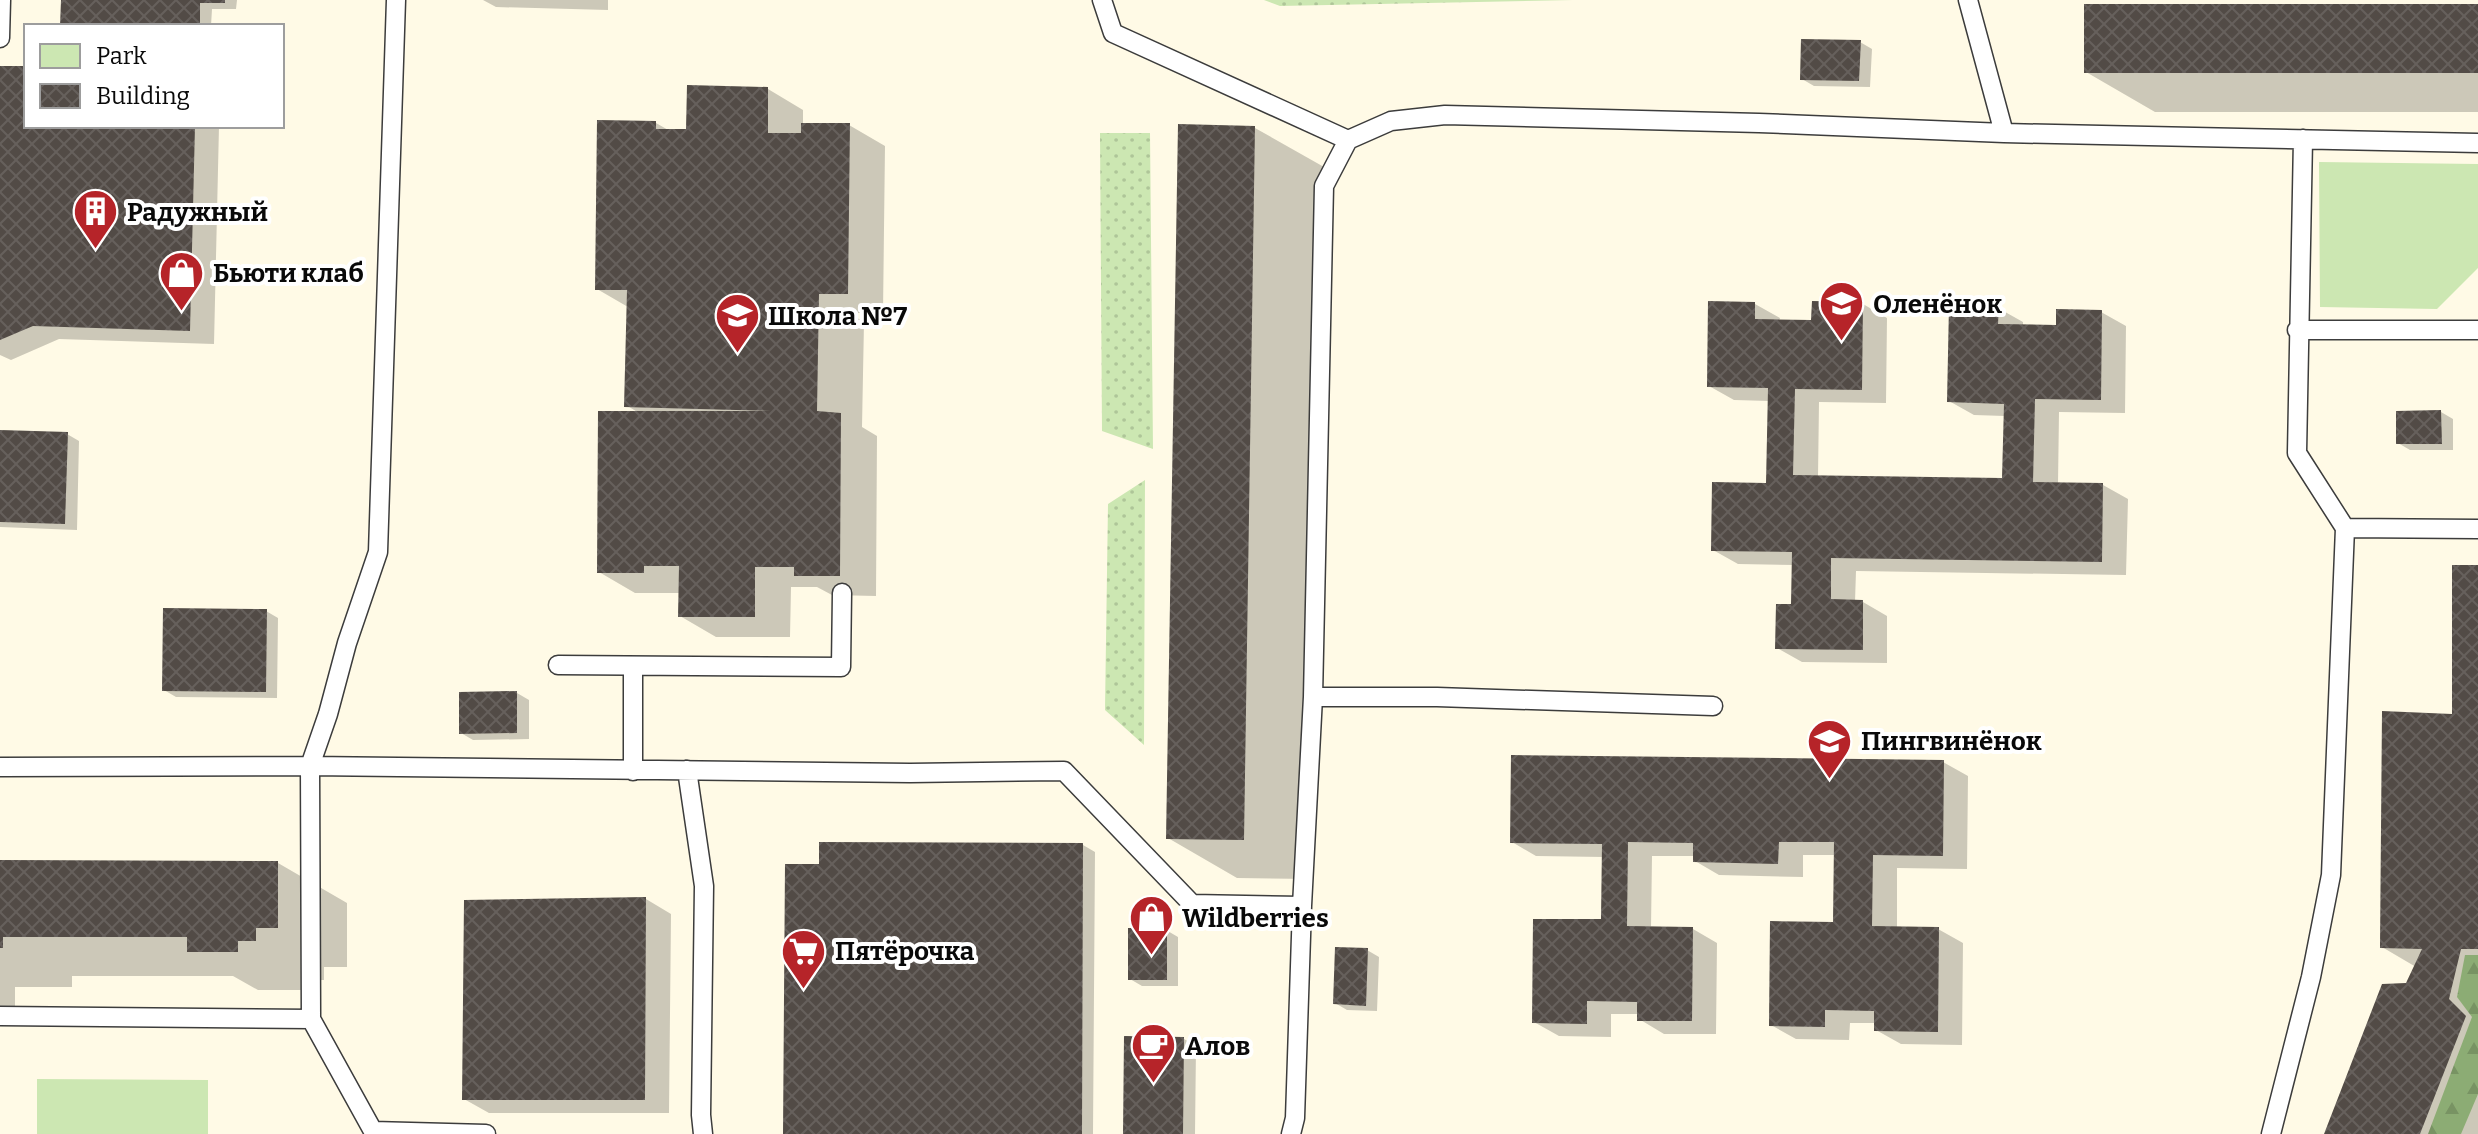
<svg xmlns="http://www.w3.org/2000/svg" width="2478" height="1134" font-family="Bitter,serif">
<defs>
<pattern id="grass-dots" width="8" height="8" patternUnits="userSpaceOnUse" patternTransform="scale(2)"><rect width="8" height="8" fill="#cce7b2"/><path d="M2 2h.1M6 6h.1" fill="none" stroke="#aec598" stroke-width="1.8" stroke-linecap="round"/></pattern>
<pattern id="forest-firs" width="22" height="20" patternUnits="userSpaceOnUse" patternTransform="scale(2)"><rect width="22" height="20" fill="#b0d891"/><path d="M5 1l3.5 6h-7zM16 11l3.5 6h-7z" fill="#96b87c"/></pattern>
<pattern id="building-cross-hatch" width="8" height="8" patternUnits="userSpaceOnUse" patternTransform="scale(2)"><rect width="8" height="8" fill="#524b46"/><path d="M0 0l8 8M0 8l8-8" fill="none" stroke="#66605c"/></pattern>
</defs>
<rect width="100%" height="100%" fill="#fffae6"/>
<!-- grass -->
<path fill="url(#grass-dots)" d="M1264,0H1573L1280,6Z
M1100,133H1150L1153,449L1102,431Z
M1145,480L1144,745L1105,710L1108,504Z"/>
<!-- forest -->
<path fill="url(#forest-firs)" d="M2465,955H2478V1094L2461,1134H2428L2472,1017L2457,997Z"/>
<!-- park -->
<path fill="#cce7b2" d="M2319,162L2478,164V268L2437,309L2320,307Z
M37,1079L208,1080V1134H37Z"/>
<!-- shadow -->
<path fill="#0003" d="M62,0H237L236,9H212L211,26H62Z
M483,0H608V10L496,7Z
M2478,6V112H2155L2086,72Z
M1860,42L1872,49L1870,87L1814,86L1802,79Z
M0,67L26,68V126H219L214,344L59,339L11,360L0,355Z
M768,89L803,110V125H849L885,146L883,313H849L864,322L862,427L877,436L876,596L832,595L817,587H791L790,637H716L680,616V593H635L599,572L639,413L626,405L628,307L597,289L656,123L670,131H688Z
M1255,128L1324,167L1312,879L1237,878L1168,838Z
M1755,304L1780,318L1779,322H1813L1863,304L1887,318L1886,403L1819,402L1818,477L2004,480L2005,416L1974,415L1949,401L1998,308L2023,322V326L2058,327L2101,312L2126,326L2125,413L2059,412L2058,484L2103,485L2128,499L2126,575L1856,571L1855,602H1863L1887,616V663L1802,662L1777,648L1793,606L1794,565L1738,564L1713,550L1768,485L1770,401L1734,400L1709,386Z
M2441,412L2453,419V450H2410L2398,443Z
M0,432L67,434L79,441L77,530L0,527Z
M2478,567V1134H2327L2416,967L2382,947L2454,715Z
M266,611L278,618L277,698L176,697L164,690Z
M517,693L529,700V739L473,740L461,733Z
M1943,762L1968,776L1967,869L1897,868V928L1938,929L1963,943L1962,1045L1901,1044L1876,1030V1023H1850L1849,1040L1796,1039L1771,1025L1835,924L1836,855H1803V877L1719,875L1695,861V856H1652L1651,928L1693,929L1717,943L1716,1034H1664L1639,1019V1014H1611V1037L1559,1036L1534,1022L1603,921L1604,857L1536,856L1512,842Z
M1083,845L1095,852L1093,1134H786L821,866Z
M0,862L278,863L347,903V967H324V980H306V990H258L233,976H72V987H15V1006H0Z
M646,899L671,914L669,1113H489L464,1099Z
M1166,930L1178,937V986H1142L1130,979Z
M1367,950L1379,957L1377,1011L1347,1010L1335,1003Z
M1184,1039L1196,1046L1195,1134H1125Z"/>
<!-- building -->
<path fill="url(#building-cross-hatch)" d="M61,0H225V3H200V26H60Z
M2084,4H2478V73H2084Z
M1801,39L1861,40L1859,81L1800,80Z
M0,66H26V126H195L190,331L33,326L0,340Z
M687,85L768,87V133H801V123H850L848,294H819L817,411L841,413L840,576H794V567H755V617H678L679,566H644V573H597L598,411H771L624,407L627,290H595L597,120L656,121V129H686Z
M1178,124L1255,126L1244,840L1166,839Z
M1708,301L1755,302V319L1811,320L1812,301L1863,302L1862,390L1795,389L1793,475L2002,478L2004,404L1947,402L1949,305L1999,306L1998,324L2056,325V309L2102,310L2101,400L2035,399L2033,482L2103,483L2102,562L1831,558V599L1863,600V650L1775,649L1776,604H1791L1792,552L1711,551L1712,482L1766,483L1768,388L1707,387Z
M2441,410L2442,444H2396V411Z
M0,430L68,432L65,524L0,522Z
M2452,565H2478V949H2461L2449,999L2466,1016L2420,1134H2324L2382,984L2406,983L2422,949L2380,948L2382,711L2452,714Z
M163,608L267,609L266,692L162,691Z
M517,691V733L459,734V692Z
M1511,755L1944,760L1943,856L1873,855L1872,926L1939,927L1938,1032L1874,1031V1011L1825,1010V1027L1769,1026L1770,921L1833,922L1834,842H1779L1778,864L1693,862V843L1628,842L1627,926L1693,927L1692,1021H1637V1002L1587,1001V1024L1532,1023L1533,919H1601L1602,844L1510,843Z
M819,842L1083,843L1082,1134H783L785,864H819Z
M0,860L278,861V928H256V941H238V952H187V937H3V948H0Z
M646,897L645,1100H462L464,900Z
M1128,928H1167V980H1128Z
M1335,947L1368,948L1366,1006L1333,1004Z
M1124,1036L1184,1037L1183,1134H1123Z"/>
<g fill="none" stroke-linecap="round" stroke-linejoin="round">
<defs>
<path id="lane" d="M396,0L378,552L347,643L328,714L310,766L311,1019L373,1131L486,1134
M1102,0L1113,33L1348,140
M1968,0L2004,133
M0,38L1,0
M2297,330H2478
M2345,528L2478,529
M558,665L841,667L842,593
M633,666V771
M1313,697H1437L1713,706
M0,767L310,766L910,773L1064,771L1192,904L1302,906
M687,770L704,886L701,1115L703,1134
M0,1016L311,1019
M1291,1134L1295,1118L1302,906L1313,697L1324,186L1348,140L1391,121L1445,115L1759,123L2004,133L2478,143
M2271,1134L2311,977L2331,875L2345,528L2297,453L2303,139"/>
</defs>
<!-- lane casing -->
<use href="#lane" stroke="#3c3c3c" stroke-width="21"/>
<!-- lane -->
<use href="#lane" stroke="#fff" stroke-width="18"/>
</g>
<!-- icons -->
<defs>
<symbol id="building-pin" viewBox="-11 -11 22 30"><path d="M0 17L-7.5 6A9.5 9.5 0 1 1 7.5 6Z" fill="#b62429" stroke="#fff"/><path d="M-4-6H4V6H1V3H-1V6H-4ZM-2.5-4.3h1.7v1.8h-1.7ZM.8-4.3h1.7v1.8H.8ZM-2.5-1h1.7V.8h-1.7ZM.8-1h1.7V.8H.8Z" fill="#fff"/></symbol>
<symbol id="shop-pin" viewBox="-11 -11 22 30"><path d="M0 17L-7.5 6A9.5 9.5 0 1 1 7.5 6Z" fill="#b62429" stroke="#fff"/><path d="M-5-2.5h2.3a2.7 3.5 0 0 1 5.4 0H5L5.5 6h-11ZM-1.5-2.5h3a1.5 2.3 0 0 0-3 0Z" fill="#fff"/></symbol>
<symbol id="school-pin" viewBox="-11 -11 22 30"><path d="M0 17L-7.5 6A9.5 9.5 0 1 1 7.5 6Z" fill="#b62429" stroke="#fff"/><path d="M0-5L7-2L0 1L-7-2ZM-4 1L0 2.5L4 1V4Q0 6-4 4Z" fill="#fff"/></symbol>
<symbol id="supermarket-pin" viewBox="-11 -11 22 30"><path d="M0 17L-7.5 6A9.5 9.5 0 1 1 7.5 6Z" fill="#b62429" stroke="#fff"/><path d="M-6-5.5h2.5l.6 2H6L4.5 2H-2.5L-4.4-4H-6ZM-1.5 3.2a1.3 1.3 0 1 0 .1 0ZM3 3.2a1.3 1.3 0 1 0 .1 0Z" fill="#fff"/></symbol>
<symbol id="cafe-pin" viewBox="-11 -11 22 30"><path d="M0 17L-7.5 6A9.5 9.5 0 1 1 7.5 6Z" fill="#b62429" stroke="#fff"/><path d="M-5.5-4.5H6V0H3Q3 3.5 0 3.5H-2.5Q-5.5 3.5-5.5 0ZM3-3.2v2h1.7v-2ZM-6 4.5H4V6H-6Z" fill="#fff"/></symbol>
</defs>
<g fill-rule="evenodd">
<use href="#building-pin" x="70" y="186" width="51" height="69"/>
<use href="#shop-pin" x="156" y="248" width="51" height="69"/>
<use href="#school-pin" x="1816" y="278" width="51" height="69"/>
<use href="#school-pin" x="712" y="290" width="51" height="69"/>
<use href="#school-pin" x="1804" y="716" width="51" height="69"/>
<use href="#shop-pin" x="1126" y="892" width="51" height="69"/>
<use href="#supermarket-pin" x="778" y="926" width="51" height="69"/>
<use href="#cafe-pin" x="1128" y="1020" width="51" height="69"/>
</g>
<g text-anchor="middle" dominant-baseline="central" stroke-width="8" stroke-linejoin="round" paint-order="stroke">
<!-- poi labels -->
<g font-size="26" font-weight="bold" fill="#090909" stroke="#fff" text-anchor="start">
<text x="127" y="212">Радужный</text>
<text x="213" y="273">Бьюти клаб</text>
<text x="1873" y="304">Оленёнок</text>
<text x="768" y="316">Школа №7</text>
<text x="1861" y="741">Пингвинёнок</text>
<text x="1182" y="918">Wildberries</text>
<text x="835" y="951">Пятёрочка</text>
<text x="1185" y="1046">Алов</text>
</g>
</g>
<!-- legend -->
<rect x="24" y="24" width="260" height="104" fill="#ffffff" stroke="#9d9d9d" stroke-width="2"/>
<rect x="40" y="44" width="40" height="24" fill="#cce7b2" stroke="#9d9d9d" stroke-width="2"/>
<text x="96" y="64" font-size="24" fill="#090909">Park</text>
<rect x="40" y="84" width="40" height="24" fill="url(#building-cross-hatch)" stroke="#9d9d9d" stroke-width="2"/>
<text x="96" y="104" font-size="24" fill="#090909">Building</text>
</svg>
